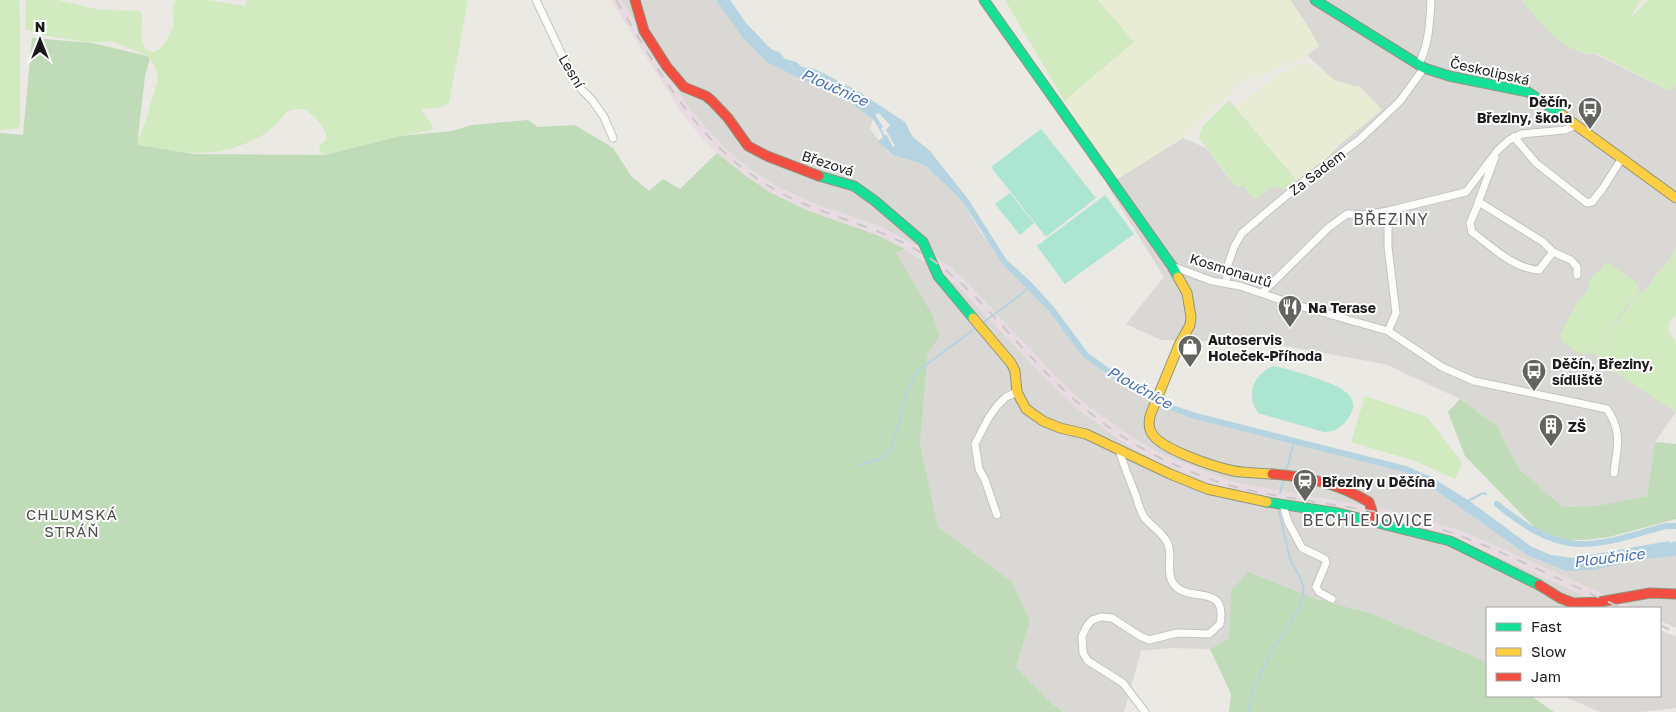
<svg xmlns="http://www.w3.org/2000/svg" width="1676" height="712" font-family="'Golos Text',sans-serif">
<rect width="100%" height="100%" fill="#eae9e3"/>
<!-- residential -->
<path fill="#d9d8d5" d="M621,0H716L742,37L850,103L873,119L870,129L888,152L899,157L919,163L926,166L963,202L981,233L1048,310L1083,357L1110,376L1139,393L1167,409L1194,419L1404,472L1427,484L1527,555L1566,571L1637,560L1676,556V628L1660,621V608H1633L1492,544L1452,528L1389,510L1268,489L1230,481L1161,454L1131,437L1085,404L1064,385L966,282L951,268L933,255L881,227L812,203L776,186L751,170L723,147L687,106Z
M1290,0H1522L1549,31L1565,44L1578,51L1587,54L1593,53L1668,90L1672,89L1676,85V246L1670,260L1655,277L1647,289L1639,294L1633,300L1596,353L1601,363L1676,412L1655,442L1647,496L1595,506L1563,507L1521,471L1506,445L1498,427L1460,399L1385,364L1267,343L1161,340L1126,324L1164,277L1107,185L1183,138L1206,148L1232,182L1238,187L1243,184L1252,197L1257,198L1271,186H1280L1284,189L1298,182L1328,157L1340,144L1353,86L1334,80L1307,55L1319,46L1305,22Z
M905,249L945,275L960,288L1033,365L1079,410L1126,444L1157,462L1228,489L1387,519L1428,530L1488,552L1612,608H1487V662L1370,613L1313,598L1231,591L1229,638L1210,649L1169,648L1141,651L1124,712H1063L1050,702L1016,667L1030,621L1012,582L938,528L920,444L928,352L896,253Z
M1660,630L1676,637V708L1640,712H1600L1563,696H1660Z"/>
<!-- industrial -->
<path fill="#e8dce2" d="M611,0H621L687,106L723,147L751,170L776,186L812,203L881,227L933,255L951,268L966,282L1064,385L1085,404L1131,437L1161,454L1230,481L1268,489L1389,510L1452,528L1492,544L1633,608H1612L1488,552L1428,530L1387,519L1266,498L1221,487L1158,462L1126,444L1079,410L1058,391L960,288L945,275L928,262L877,235L809,211L771,193L746,176L717,153L700,136L680,111Z"/>
<!-- farmland -->
<path fill="#e8ecd5" d="M1098,0H1290L1305,22L1319,46L1307,55L1295,61L1252,79L1247,76L1183,138L1119,178L1109,167L1065,102L1070,96L1133,42Z
M1298,64L1308,65L1323,72L1334,80L1353,86H1359L1382,110L1340,144L1328,157L1298,182L1236,107L1282,72Z"/>
<!-- grass -->
<path fill="#d2eac0" d="M0,0H19L20,18V125L17,129L0,130Z
M26,0H58L95,9L139,11L141,13C144,24 140,32 142,40C142,44 145,48 148,50C159,59 170,35 173,27C176,18 169,12 176,0H208L245,6L247,0H468L449,103L439,108L420,109L433,126L432,130L400,136L325,155L320,151L319,146L327,139C327,128 313,114 304,109C281,108 286,117 271,129C266,134 257,138 251,141C211,160 180,152 138,146L136,144L144,126L158,79L155,67L150,58L146,55L113,42H86L42,35L25,29Z
M1005,0H1098L1134,42L1070,96L1065,102Z
M1522,0H1641L1630,18L1649,0H1676V85L1673,89L1668,90L1596,53C1591,53 1586,54 1581,52C1556,45 1537,19 1522,0Z
M1229,100L1298,182L1287,191L1280,186L1274,189L1271,187L1257,198L1252,197L1243,185L1238,187L1232,182L1226,173L1199,138L1202,127Z
M1676,246V315L1669,322L1668,328L1676,344V412L1601,363L1596,353L1633,300L1642,291L1647,289L1655,277L1670,260Z
M1605,263H1608L1635,281L1640,290L1627,305L1595,353L1581,354L1576,351L1562,342L1560,335L1579,299L1587,293L1589,282L1595,273L1600,271Z
M1365,396L1427,417L1462,463L1455,479L1415,461L1351,442Z"/>
<!-- forest -->
<path fill="#c0dbb7" d="M32,38L93,43L147,56L150,58L145,76L137,145L194,154L325,155L400,136L452,131L472,125L528,120L537,127L575,125L613,148L631,176L649,191L663,179L680,189L717,153L746,176L771,193L809,211L877,235L905,249L896,253L933,316L939,337L928,352L920,444L938,527L1012,582L1030,621L1016,667L1050,702L1063,712H0V133L23,135Z
M1460,399L1498,427L1506,445L1521,471L1563,507L1595,506L1647,496L1655,442L1676,444V519L1609,537L1584,540H1566L1536,529L1465,456L1448,412Z
M1248,572L1313,598L1370,613L1487,662V696H1531L1554,712H1229L1231,694L1210,649L1229,638L1231,591Z"/>
<!-- pitch -->
<path fill="#ace5d1" d="M1041,129L1096,198L1046,237L991,167Z
M1010,193L1034,223L1020,235L995,204Z
M1105,195L1134,234L1065,284L1037,246Z
M1274,366C1288,369 1302,373 1315,378C1334,385 1367,394 1347,420C1341,428 1334,432 1324,432L1258,413C1256,408 1252,403 1252,398C1250,383 1261,371 1274,366Z"/>
<!-- parking -->
<path fill="#d8d8d5" d="M1262,303L1275,310L1263,329L1251,322Z
M1340,318L1388,331L1473,383L1478,399H1467L1377,348L1337,335Z"/>
<!-- water -->
<path fill="#b5d3e0" d="M716,0H730L746,23L771,49L779,52L785,59L796,62L802,67L815,69L856,90L905,122L912,136L930,151L968,199L1006,259L1032,283L1053,306L1088,353L1113,371L1169,404L1196,413L1406,466L1431,477L1468,500L1532,547L1551,555L1573,558L1669,541L1670,543L1676,541V556L1637,560L1593,570L1566,571L1527,555L1427,484L1404,472L1194,419L1167,409L1110,376L1083,357L1048,310L1002,263L963,202L926,166L919,163L893,155L878,142L886,134L893,147L895,146L886,130L890,125L879,113L875,115L883,127L879,129L873,119L850,103L767,62L742,37Z"/>
<g fill="none" stroke-linecap="round" stroke-linejoin="round">
<!-- stream -->
<path stroke="#b5d3e0" stroke-width="2" d="M880,128L884,137
M981,324L1023,293L1028,286
M861,465L882,458L891,450L907,393L916,372L977,327
M1286,472L1294,442
M1280,493L1284,478
M1468,501L1483,493L1486,494
M1249,712C1249,694 1263,667 1272,651C1281,636 1307,604 1303,586C1301,576 1293,567 1290,558C1285,542 1283,525 1278,509"/>
<!-- canal -->
<path stroke="#b5d3e0" stroke-width="6" d="M1497,504C1520,523 1548,543 1579,544C1607,545 1638,533 1666,526H1676"/>
<defs>
<path id="street" d="M536,0L572,76L582,90L592,100L604,117L613,138
M1418,65C1429,47 1430,20 1431,0
M1514,137L1536,163L1587,203L1592,202L1603,188L1622,158
M1479,202L1543,242L1553,252L1539,270C1514,269 1491,246 1472,232L1470,223Z
M1478,203L1495,157
M1553,252L1571,260L1577,267V275
M1172,266L1212,281L1240,286L1293,304L1388,331L1442,367L1474,381L1607,409C1623,433 1617,447 1614,473
M1226,283L1228,265L1234,247L1242,233L1300,184L1360,139L1400,101L1424,68
M1262,293L1328,228L1347,214L1366,215L1388,211L1466,192L1498,150L1509,140L1522,134L1565,130L1576,125
M1388,331L1396,313L1388,247V211
M1119,449C1123,465 1130,480 1136,496C1138,502 1140,511 1144,517C1151,526 1162,532 1167,542C1174,555 1165,571 1173,583C1187,605 1228,581 1220,624L1209,634L1177,633L1149,640L1140,636L1112,618L1101,617L1092,620L1087,626L1082,636L1083,653L1088,661L1123,683L1145,712
M1283,505L1288,522L1302,548L1325,559L1326,563L1316,587L1319,592L1332,599
M997,515L985,480L979,469L975,444L989,417L997,406L1006,397L1017,392"/>
<path id="fast" d="M984,0L1172,266L1178,277
M1315,0L1424,68L1449,76L1528,92L1562,115
M819,176L854,186L875,201L923,242L938,276L973,318
M1267,502L1338,513L1450,541L1539,585"/>
<path id="slow" d="M1562,115L1676,198
M1178,277L1187,293L1191,317L1190,325L1179,345L1151,413C1149,419 1148,426 1151,432C1159,449 1215,467 1234,471C1246,473 1259,473 1272,474
M973,318L1011,363L1015,371L1017,392L1026,409L1043,421L1060,428L1086,434L1170,474L1207,489L1267,502"/>
<path id="jam" d="M635,0L644,31L667,67L684,87L706,96L712,101L728,118L748,146L767,156L819,176
M1272,474C1306,476 1339,484 1369,502L1372,511L1370,520
M1539,585L1560,598L1573,603L1599,602L1650,593L1676,594"/>
</defs>
<!-- street casing -->
<use href="#street" stroke="#c2c2bf" stroke-width="9"/>
<!-- fast casing -->
<use href="#fast" stroke="#90947b" stroke-width="11"/>
<!-- slow casing -->
<use href="#slow" stroke="#90947b" stroke-width="11"/>
<!-- jam casing -->
<use href="#jam" stroke="#90947b" stroke-width="11"/>
<!-- street -->
<use href="#street" stroke="#fcfcfb" stroke-width="7"/>
<!-- fast -->
<use href="#fast" stroke="#16e098" stroke-width="9"/>
<!-- slow -->
<use href="#slow" stroke="#ffcf43" stroke-width="9"/>
<!-- jam -->
<use href="#jam" stroke="#f24e42" stroke-width="9"/>
<!-- rail -->
<path stroke="#c9c9c8" stroke-width="2" stroke-dasharray="10 10" stroke-linecap="butt" d="M616,0C664,79 703,156 791,198C835,219 883,228 925,255C968,283 1000,325 1035,361C1071,400 1112,434 1160,458C1181,468 1205,478 1228,485C1287,501 1349,504 1408,519C1482,539 1552,577 1622,608
M1660,625L1676,633"/>
</g>
<!-- icons -->
<defs>
<symbol id="bus-pin" viewBox="-11 -11 22 30"><path d="M0 17L-7.5 6A9.5 9.5 0 1 1 7.5 6Z" fill="#636361" stroke="#fff"/><path d="M-5-6H5V4H4V6H2V4H-2V6H-4V4H-5ZM-3.5-4V0h7V-4ZM-3.5 1.2v1.5H-2V1.2ZM2 1.2v1.5H3.5V1.2Z" fill="#fff"/></symbol>
<symbol id="restaurant-pin" viewBox="-11 -11 22 30"><path d="M0 17L-7.5 6A9.5 9.5 0 1 1 7.5 6Z" fill="#636361" stroke="#fff"/><path d="M-5-6h1v4h1v-4h1v4h1v-4h1v5L-1.5 .5V6h-2V.5L-5-1ZM5-6V6H3V1.5H1.5Q1.5-4 5-6Z" fill="#fff"/></symbol>
<symbol id="shop-pin" viewBox="-11 -11 22 30"><path d="M0 17L-7.5 6A9.5 9.5 0 1 1 7.5 6Z" fill="#636361" stroke="#fff"/><path d="M-5-2.5h2.3a2.7 3.5 0 0 1 5.4 0H5L5.5 6h-11ZM-1.5-2.5h3a1.5 2.3 0 0 0-3 0Z" fill="#fff"/></symbol>
<symbol id="building-pin" viewBox="-11 -11 22 30"><path d="M0 17L-7.5 6A9.5 9.5 0 1 1 7.5 6Z" fill="#636361" stroke="#fff"/><path d="M-4-6H4V6H1V3H-1V6H-4ZM-2.5-4.3h1.7v1.8h-1.7ZM.8-4.3h1.7v1.8H.8ZM-2.5-1h1.7V.8h-1.7ZM.8-1h1.7V.8H.8Z" fill="#fff"/></symbol>
<symbol id="station-pin" viewBox="-11 -11 22 30"><path d="M0 17L-7.5 6A9.5 9.5 0 1 1 7.5 6Z" fill="#636361" stroke="#fff"/><path d="M-3-6H3Q5-6 5-4V2Q5 4 3 4L4.5 6H3L1.5 4h-3L-3 6H-4.5L-3 4Q-5 4-5 2V-4Q-5-6-3-6ZM-3.5-4v3h7v-3ZM-3.5 1v1.5H-2V1ZM2 1v1.5H3.5V1Z" fill="#fff"/></symbol>
</defs>
<g fill-rule="evenodd">
<use href="#bus-pin" x="1576" y="95" width="28" height="38"/>
<use href="#restaurant-pin" x="1276" y="293" width="28" height="38"/>
<use href="#shop-pin" x="1176" y="333" width="28" height="38"/>
<use href="#bus-pin" x="1520" y="357" width="28" height="38"/>
<use href="#building-pin" x="1537" y="412" width="28" height="38"/>
<use href="#station-pin" x="1291" y="467" width="28" height="38"/>
</g>
<g text-anchor="middle" dominant-baseline="central" stroke-width="4" stroke-linejoin="round" paint-order="stroke">
<!-- street labels -->
<g font-size="14" fill="#1b1b1b" stroke="#fff">
<text transform="translate(572 71) rotate(59)">Lesní</text>
<text transform="translate(1490 71) rotate(13)">Českolipská</text>
<text transform="translate(828 163) rotate(18)">Březová</text>
<text transform="translate(1317 172) rotate(-37)">Za Sadem</text>
<text transform="translate(1231 270) rotate(17)">Kosmonautů</text>
</g>
<!-- poi labels -->
<g font-size="14" font-weight="bold" fill="#1b1b1b" stroke="#fff" text-anchor="start">
<text x="1572" y="101" text-anchor="end">Děčín,<tspan x="1572" dy="16">Březiny, škola</tspan></text>
<text x="1308" y="307">Na Terase</text>
<text x="1208" y="339">Autoservis<tspan x="1208" dy="16">Holeček-Příhoda</tspan></text>
<text x="1552" y="363">Děčín, Březiny,<tspan x="1552" dy="16">sídliště</tspan></text>
<text x="1568" y="426">ZŠ</text>
<text x="1322" y="481">Březiny u Děčína</text>
</g>
<!-- water labels -->
<g font-size="15" font-style="italic" fill="#456fae" stroke="#fff">
<text transform="translate(835 87) rotate(24)">Ploučnice</text>
<text transform="translate(1140 387) rotate(29)">Ploučnice</text>
<text transform="translate(1609 557) rotate(-7)">Ploučnice</text>
</g>
<!-- neighbourhood labels -->
<g font-size="15" letter-spacing="1" fill="#4e4e4e" stroke="#fff">
<text x="72" y="514">CHLUMSKÁ<tspan x="72" dy="17">STRÁŇ</tspan></text>
</g>
<!-- quarter labels -->
<g font-size="16" letter-spacing="1" fill="#4e4e4e" stroke="#fff">
<text x="1391" y="219">BŘEZINY</text>
<text x="1368" y="520">BECHLEJOVICE</text>
</g>
</g>
<!-- legend -->
<rect x="1486" y="607" width="175" height="90" fill="#ffffff" stroke="#a4a4a4"/>
<rect x="1496" y="623" width="25" height="8" fill="#16e098" stroke="#a4a4a4"/>
<text x="1531" y="632" font-size="15" fill="#1b1b1b">Fast</text>
<rect x="1496" y="648" width="25" height="8" fill="#ffcf43" stroke="#a4a4a4"/>
<text x="1531" y="657" font-size="15" fill="#1b1b1b">Slow</text>
<rect x="1496" y="673" width="25" height="8" fill="#f24e42" stroke="#a4a4a4"/>
<text x="1531" y="682" font-size="15" fill="#1b1b1b">Jam</text>
<!-- north arrow -->
<g transform="translate(40 40)" stroke="#ffffff" stroke-width="4" paint-order="stroke">
<path d="M0-4L9 19L0 12L-9 19Z" fill="#1b1b1b"/>
<text y="-8" font-size="14" font-weight="bold" text-anchor="middle" fill="#1b1b1b">N</text>
</g>
</svg>
